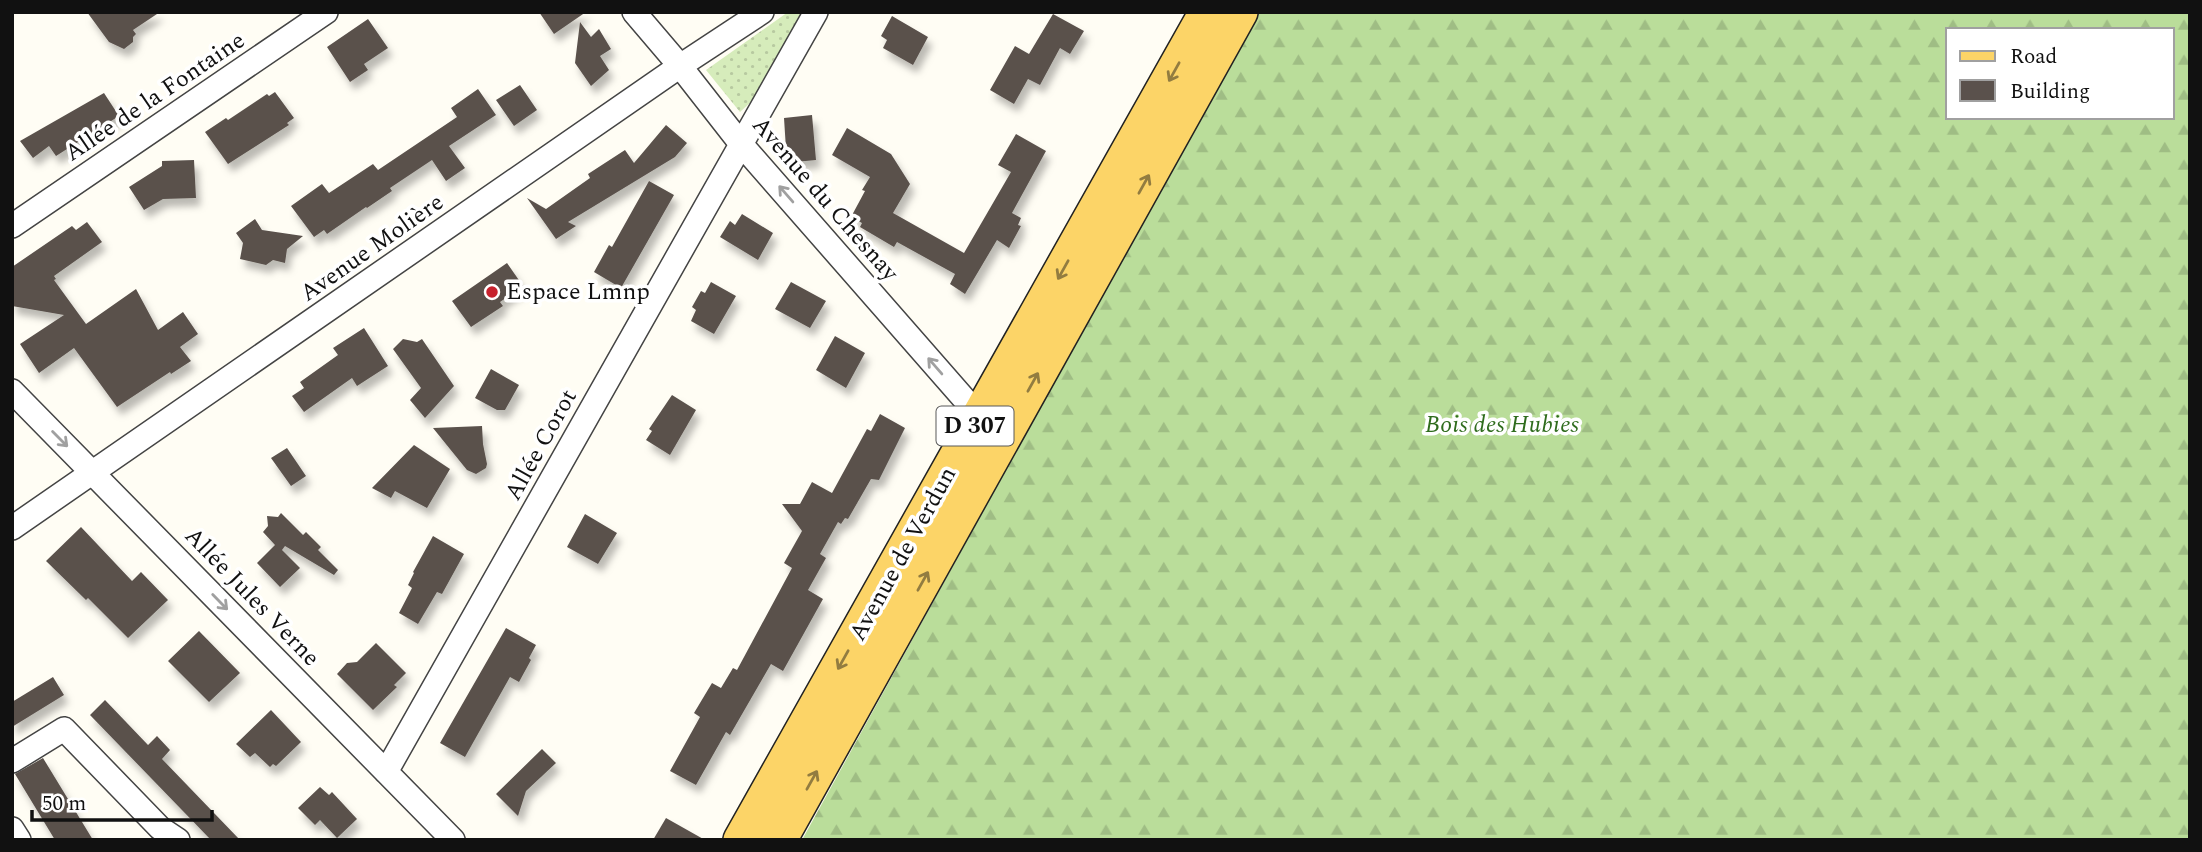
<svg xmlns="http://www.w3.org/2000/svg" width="2202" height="852" font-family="Spectral,serif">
<defs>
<pattern id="grass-dots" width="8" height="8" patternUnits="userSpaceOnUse" patternTransform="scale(1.75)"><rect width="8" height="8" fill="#d6ecbb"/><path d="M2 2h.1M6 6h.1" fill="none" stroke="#b7c9a0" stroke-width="1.8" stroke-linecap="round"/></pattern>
<pattern id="forest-firs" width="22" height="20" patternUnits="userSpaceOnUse" patternTransform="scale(1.75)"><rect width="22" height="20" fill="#badd9a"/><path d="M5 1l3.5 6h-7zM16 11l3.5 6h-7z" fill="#9fbd84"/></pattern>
<filter id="shadow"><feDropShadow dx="4.5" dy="8" stdDeviation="3.5" flood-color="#0004"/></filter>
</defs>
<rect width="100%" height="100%" fill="#fffdf4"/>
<!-- grass -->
<path fill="url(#grass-dots)" d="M788,12H807L753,100L740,112L706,70Z"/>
<!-- forest -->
<path fill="url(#forest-firs)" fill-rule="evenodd" d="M1258,12H2190V840H802ZM1948,30H2172V117H1948Z"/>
<!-- building -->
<path fill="#5a514c" filter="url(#shadow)" d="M87,12H160L133,30L136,34L133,37V42L124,49L109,42Z
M539,12H586L554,34Z
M1053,14L1084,31L1070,54L1060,48L1040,85L1028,79L1014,104L990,90L1015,46L1029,54Z
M892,16L928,37L913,65L883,48L887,40L881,36Z
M368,19L388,48L364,64L368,70L350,82L327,47Z
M580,22L591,37L599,29L611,49L600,56L609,70L591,86L575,63Z
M520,85L537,110L514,126L496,100Z
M478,89L496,115L449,146L465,168L446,181L432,160L390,188L392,191L367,208L366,207L327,234L324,230L314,237L291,206L322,184L329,193L373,164L378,170L457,117L451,108Z
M275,92L294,118L287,123L289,125L228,164L205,132L226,118L228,120L267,94L269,96Z
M104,93L119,116L56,156L49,146L33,158L20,141Z
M812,115L816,160L795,162L786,149L784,118Z
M666,125L687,143L675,157L568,222L576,226L556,239L527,198L546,209L590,178L588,174L625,150L634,163Z
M847,128L891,154L910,184L893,213L964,253L1011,172L998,165L1016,134L1046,151L1012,213L1021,218L1018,225L1021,226L1009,248L997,240L965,294L950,284L955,274L897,242L894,247L860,227L862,223L851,217L865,191L862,190L870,177L832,155Z
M194,160L196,198L163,199L144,210L129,187L162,166V161Z
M649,181L674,195L621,288L594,272L609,245L612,247Z
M742,214L773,233L758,260L720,237L730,221L735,225Z
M255,219L262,230L303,236L287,249L285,263L273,260L266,265L240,259L243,243L236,233Z
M87,222L102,242L54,276L56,279L54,280L86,324L136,289L158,330L183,312L198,334L180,347L191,361L171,374L170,372L117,407L74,348L39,373L20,344L64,315L12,306V267L72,226L76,230Z
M507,263L523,286L500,302L503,306L471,327L452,301Z
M711,282L736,296L714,334L691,321L696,310L692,307L701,291L705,293Z
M791,282L826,301L810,328L775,309Z
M364,328L388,366L357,386L352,378L304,412L292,396L304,388L300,382L338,355L333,348Z
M835,336L865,353L846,388L816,370Z
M403,339L417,342L422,339L454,386L425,418L410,400L421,388L393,349Z
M491,369L519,385L505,410H497L475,398Z
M672,395L696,410L670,455L646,440L652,431L649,429Z
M880,414L905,428L879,480L871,479L848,519L845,518L841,524L838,522L820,554L826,558L808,590L823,599L783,671L771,664L730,735L726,732L696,785L670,771L700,717L694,713L712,683L721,688L733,668L737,670L792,568L784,563L802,531L782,504H800L812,482L832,493L867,429L871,431Z
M482,426L483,444L487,464L486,468L476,474L467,470L433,428Z
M414,445L450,469L427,508L395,491L391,498L372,488Z
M287,448L306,476L291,486L271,458Z
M281,513L303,535L306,532L321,547L318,550L338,570L334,575L285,546L282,550L300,568L280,587L257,563L275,545L263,532L268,526L267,516L278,517Z
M585,514L617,533L598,564L567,547Z
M81,527L132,581L141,572L168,600L128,638L88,598L86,600L46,561Z
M433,536L464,554L442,594L437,592L418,624L399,613L412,588L408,585L414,573L413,572Z
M506,628L536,645L529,658L531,660L519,682L510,677L465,757L440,743Z
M199,631L240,673L209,702L168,661Z
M376,643L406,673L394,685L397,687L373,710L337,674L347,663L357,662Z
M53,677L64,695L12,727V702Z
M105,700L148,745L157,736L170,750L162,759L240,840H211L90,715Z
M271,710L301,742L276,766L273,764L270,767L255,753L250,757L236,744Z
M542,749L556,763L526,791L518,816L496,794Z
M43,758L93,840H55L15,774Z
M320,787L329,795L332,792L357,819L337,838L320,820L315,825L298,808Z
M666,818L705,840H653Z"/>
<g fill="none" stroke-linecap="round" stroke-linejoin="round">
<defs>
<path id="street" d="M634,12L680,66L741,144L980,417
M12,226L326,12
M12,391L453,840
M12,528L680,66L762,12
M12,761L64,729L160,828L178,840
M386,772L816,12
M12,829L19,840"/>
<path id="primary" d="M741,840L1207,12
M779,840L1240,12"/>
</defs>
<!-- street casing -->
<use href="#street" stroke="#444" stroke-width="26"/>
<!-- primary casing -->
<use href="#primary" stroke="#222" stroke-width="38"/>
<!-- street -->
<use href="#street" stroke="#fff" stroke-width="23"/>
<!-- primary -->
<use href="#primary" stroke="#fcd467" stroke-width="35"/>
</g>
<!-- one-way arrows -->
<defs><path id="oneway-shaft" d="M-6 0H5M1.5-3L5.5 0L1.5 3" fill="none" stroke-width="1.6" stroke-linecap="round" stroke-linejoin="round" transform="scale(1.75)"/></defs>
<g stroke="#927c40">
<use href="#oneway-shaft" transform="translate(1174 72) rotate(119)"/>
<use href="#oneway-shaft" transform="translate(1144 184) rotate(-61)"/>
<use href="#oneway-shaft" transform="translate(1063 270) rotate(119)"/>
<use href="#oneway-shaft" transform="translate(1033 382) rotate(-61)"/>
<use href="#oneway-shaft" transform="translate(923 581) rotate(-61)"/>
<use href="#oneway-shaft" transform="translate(843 660) rotate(119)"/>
<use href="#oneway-shaft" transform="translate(812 780) rotate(-61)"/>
</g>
<g stroke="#a0a0a0">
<use href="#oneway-shaft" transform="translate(786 194) rotate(-131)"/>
<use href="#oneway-shaft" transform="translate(935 366) rotate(-131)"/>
<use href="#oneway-shaft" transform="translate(60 439) rotate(45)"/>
<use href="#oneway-shaft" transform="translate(220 602) rotate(46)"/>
</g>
<!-- markers -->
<circle fill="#c7222e" stroke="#fff" stroke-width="2.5" cx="492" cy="292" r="7"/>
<g text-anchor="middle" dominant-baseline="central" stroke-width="7" stroke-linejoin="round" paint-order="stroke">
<!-- shield labels -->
<rect fill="#fff" stroke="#585858" stroke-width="2" x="936.5" y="406.5" width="77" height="39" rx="5"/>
<g font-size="23" font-weight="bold" fill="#111">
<text x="975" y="426">D 307</text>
</g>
<!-- street labels -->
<g font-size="24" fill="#111" stroke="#fff">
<text transform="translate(155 97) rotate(-34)">Allée de la Fontaine</text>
<text transform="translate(825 199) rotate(49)">Avenue du Chesnay</text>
<text transform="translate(372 248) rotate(-35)">Avenue Molière</text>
<text transform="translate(541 445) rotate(-61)">Allée Corot</text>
<text transform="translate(903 554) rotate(-61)">Avenue de Verdun</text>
<text transform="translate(252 597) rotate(46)">Allée Jules Verne</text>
</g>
<!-- poi labels -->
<g font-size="24" fill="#111" stroke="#fff" text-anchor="start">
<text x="506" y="292">Espace Lmnp</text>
</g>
<!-- park labels -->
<g font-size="24" font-style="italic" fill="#2f6c1d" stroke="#fff">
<text x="1502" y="425">Bois des Hubies</text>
</g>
</g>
<!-- border -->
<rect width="2202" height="852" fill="none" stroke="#111111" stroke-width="28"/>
<!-- legend -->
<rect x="1946" y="28" width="228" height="91" fill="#ffffff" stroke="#a0a0a0" stroke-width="2"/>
<rect x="1960" y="51" width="35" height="10" fill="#fcd467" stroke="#a0a0a0" stroke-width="2"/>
<text x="2010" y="63" font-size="21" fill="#111111">Road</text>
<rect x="1960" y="80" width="35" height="21" fill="#5a514c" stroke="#a0a0a0" stroke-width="2"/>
<text x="2010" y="98" font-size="21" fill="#111111">Building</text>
<!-- scale -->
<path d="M32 810v10h180v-10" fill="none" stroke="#111111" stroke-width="3.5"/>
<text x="42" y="810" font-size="21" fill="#111111" stroke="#ffffff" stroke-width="5" paint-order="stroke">50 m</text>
</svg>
